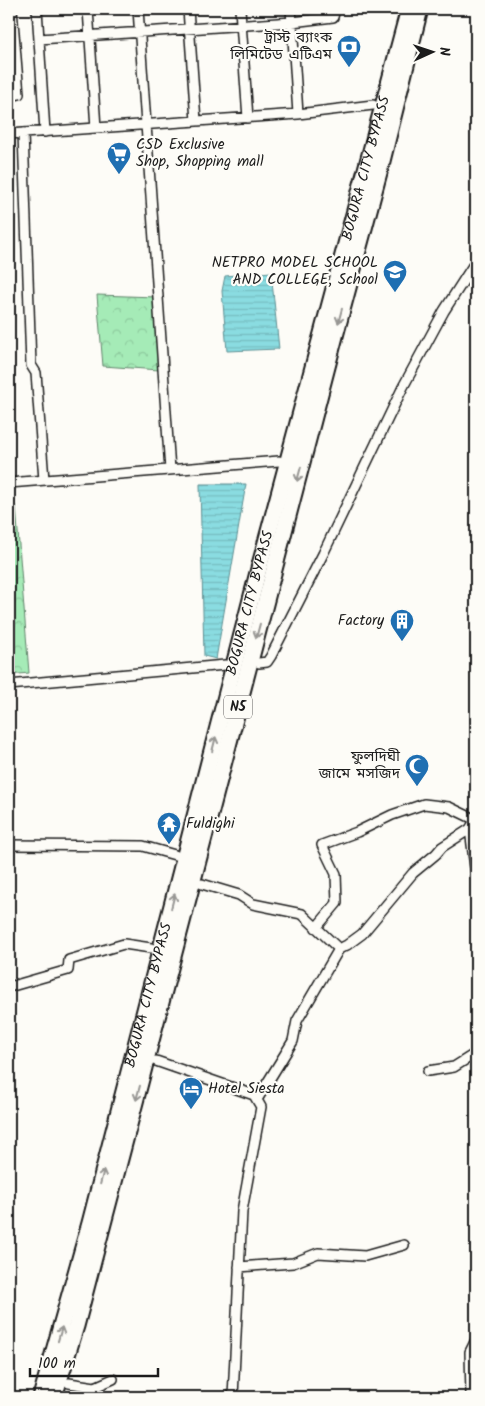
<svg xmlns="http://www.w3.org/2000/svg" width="485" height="1406" font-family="Kalam,'Noto Sans Bengali',sans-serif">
<defs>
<pattern id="forest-crowns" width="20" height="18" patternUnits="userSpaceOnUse" patternTransform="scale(1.25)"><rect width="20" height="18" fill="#a5ebb7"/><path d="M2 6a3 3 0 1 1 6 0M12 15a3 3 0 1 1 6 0" fill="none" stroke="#8dc99d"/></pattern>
<pattern id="water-rules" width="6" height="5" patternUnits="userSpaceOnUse" patternTransform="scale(1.25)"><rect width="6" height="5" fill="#8adce1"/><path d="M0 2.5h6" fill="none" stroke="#76bcc0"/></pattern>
</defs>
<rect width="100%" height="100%" fill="#fdfcf7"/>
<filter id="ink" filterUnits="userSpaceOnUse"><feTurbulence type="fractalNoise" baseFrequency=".02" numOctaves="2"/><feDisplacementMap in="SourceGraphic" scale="10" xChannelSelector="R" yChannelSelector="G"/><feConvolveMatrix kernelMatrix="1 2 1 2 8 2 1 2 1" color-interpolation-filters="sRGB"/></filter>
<g filter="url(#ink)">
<!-- forest -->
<path fill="url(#forest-crowns)" stroke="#60846a" d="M97,295L156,297L159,370L103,366Z
M9,506H16L29,673L9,675Z"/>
<!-- water -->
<path fill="url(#water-rules)" stroke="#5e8f92" d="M271,272L279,349L227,351L222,291L225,276Z
M200,484H246L216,659L204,656Z"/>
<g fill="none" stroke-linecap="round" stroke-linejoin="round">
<defs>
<path id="street" d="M37,9L45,132
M88,9L96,128
M138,9L170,470
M188,9L196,121
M240,9L248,118
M291,9L298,114
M39,39L292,22L333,17L335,9
M9,96L19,94L12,9
M23,133L31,365L36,373L44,480
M9,134L298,114L373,105
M9,483L279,461
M259,663L267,662L271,656L323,554L403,387L444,311L476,261
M9,685L225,665
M470,829L476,876
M9,845L143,846L175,855
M202,884L239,895L253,904L302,914L339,949L347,945L362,934L413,873L436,854L442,847L470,829L475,821
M316,928L337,903L336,874L322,845L357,832L392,815L424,804L449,807L476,820
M9,987L68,970L69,960L124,944L151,948
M156,1061L254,1095L261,1107L242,1211L233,1397
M428,1071L454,1067L476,1053
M258,1098L293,1041L297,1021L339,949
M239,1267L293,1263L318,1253L365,1256L404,1245
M69,1383L95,1387L113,1379
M471,1397L470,1352L476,1340"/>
<g id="highway">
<path id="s1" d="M41,1397L90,1223L257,576L409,9"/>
<path d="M54,1397L76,1326L135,1102L335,336L381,165L420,9"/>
</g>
</defs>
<!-- street casing -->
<use href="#street" stroke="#1c1c1c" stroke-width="12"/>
<!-- highway casing -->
<use href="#highway" stroke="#1c1c1c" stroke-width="19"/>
<!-- street -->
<use href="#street" stroke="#fdfcf7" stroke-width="9"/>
<!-- highway -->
<use href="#highway" stroke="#fdfcf7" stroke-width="15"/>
</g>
<!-- one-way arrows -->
<defs><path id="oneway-shaft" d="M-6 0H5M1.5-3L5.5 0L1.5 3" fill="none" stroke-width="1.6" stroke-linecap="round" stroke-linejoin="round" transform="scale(1.25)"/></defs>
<g stroke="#989794">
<use href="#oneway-shaft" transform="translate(340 316) rotate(105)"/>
<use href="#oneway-shaft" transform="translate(299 474) rotate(105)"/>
<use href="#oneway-shaft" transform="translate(258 631) rotate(105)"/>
<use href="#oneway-shaft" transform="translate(214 744) rotate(-76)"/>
<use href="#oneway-shaft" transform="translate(173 901) rotate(-76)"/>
<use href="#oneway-shaft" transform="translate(138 1093) rotate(105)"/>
<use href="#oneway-shaft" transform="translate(102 1177) rotate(-76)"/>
<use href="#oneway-shaft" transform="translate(60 1334) rotate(-74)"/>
</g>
</g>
<!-- icons -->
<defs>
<symbol id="bank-pin" viewBox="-11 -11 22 30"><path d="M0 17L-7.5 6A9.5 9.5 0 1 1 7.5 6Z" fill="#1f6fb2" stroke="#fdfcf7"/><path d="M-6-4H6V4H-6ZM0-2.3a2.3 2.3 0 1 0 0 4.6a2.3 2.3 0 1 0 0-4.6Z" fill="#fff"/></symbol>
<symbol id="supermarket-pin" viewBox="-11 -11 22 30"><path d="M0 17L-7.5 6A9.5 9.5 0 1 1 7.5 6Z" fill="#1f6fb2" stroke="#fdfcf7"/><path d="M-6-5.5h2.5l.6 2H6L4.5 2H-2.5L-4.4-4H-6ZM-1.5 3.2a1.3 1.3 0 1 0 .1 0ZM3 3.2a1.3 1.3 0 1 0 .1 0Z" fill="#fff"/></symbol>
<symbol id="school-pin" viewBox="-11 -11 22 30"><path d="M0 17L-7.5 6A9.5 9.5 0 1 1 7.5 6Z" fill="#1f6fb2" stroke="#fdfcf7"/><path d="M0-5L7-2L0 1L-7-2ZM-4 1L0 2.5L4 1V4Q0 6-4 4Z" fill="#fff"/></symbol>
<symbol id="building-pin" viewBox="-11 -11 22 30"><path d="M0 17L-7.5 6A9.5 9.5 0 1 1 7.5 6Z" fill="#1f6fb2" stroke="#fdfcf7"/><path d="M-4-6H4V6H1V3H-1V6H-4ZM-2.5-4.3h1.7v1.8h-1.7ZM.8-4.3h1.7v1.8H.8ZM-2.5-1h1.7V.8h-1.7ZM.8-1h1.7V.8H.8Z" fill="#fff"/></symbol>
<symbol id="mosque-pin" viewBox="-11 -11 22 30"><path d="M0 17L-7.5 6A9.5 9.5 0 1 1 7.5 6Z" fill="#1f6fb2" stroke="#fdfcf7"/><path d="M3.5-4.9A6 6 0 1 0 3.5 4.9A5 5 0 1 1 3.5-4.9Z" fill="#fff"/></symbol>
<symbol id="temple-pin" viewBox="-11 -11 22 30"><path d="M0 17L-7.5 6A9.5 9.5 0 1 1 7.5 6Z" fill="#1f6fb2" stroke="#fdfcf7"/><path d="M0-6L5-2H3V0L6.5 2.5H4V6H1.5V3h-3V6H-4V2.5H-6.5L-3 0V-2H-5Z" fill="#fff"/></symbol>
<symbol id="hotel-pin" viewBox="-11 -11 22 30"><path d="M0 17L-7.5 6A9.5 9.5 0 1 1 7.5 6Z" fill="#1f6fb2" stroke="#fdfcf7"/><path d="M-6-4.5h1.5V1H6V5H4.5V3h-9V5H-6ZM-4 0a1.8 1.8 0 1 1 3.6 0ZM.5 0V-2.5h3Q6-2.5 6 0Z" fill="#fff"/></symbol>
</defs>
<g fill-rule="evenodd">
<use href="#bank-pin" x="335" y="33" width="28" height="38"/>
<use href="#supermarket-pin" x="105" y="140" width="28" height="38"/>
<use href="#school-pin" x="381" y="258" width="28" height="38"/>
<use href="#building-pin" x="388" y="607" width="28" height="38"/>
<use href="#mosque-pin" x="403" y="752" width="28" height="38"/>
<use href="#temple-pin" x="155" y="810" width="28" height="38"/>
<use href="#hotel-pin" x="177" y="1075" width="28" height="38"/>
</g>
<g text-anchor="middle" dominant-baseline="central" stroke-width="4.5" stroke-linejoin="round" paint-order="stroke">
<!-- shield labels -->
<rect fill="#fdfcf7" stroke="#605f5e" stroke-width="1" x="224" y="695.5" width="28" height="23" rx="4"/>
<g font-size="14" font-weight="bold" fill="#1c1c1c">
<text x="238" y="707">N5</text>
</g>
<!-- poi labels -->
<g font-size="15" fill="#1c1c1c" stroke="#fdfcf7" text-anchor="end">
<text x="332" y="38">ট্রাস্ট ব্যাংক<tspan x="332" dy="17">লিমিটেড এটিএম</tspan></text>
<text x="136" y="145" text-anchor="start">CSD Exclusive<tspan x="136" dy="17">Shop, Shopping mall</tspan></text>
<text x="378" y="263">NETPRO MODEL SCHOOL<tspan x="378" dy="17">AND COLLEGE, School</tspan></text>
<text x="384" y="621">Factory</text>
<text x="400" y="757">ফুলদিঘী<tspan x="400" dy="17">জামে মসজিদ</tspan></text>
<text x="186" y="824" text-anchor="start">Fuldighi</text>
<text x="208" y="1089" text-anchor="start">Hotel Siesta</text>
</g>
<!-- street labels -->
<g font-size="15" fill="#1c1c1c" stroke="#fdfcf7">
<text stroke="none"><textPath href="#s1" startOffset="1271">BOGURA CITY BYPASS</textPath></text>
<text stroke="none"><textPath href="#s1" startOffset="821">BOGURA CITY BYPASS</textPath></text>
<text stroke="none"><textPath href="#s1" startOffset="416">BOGURA CITY BYPASS</textPath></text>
</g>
</g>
<!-- margin -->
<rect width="485" height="1406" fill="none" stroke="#fdfcf7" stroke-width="30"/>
<rect x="15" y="15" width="455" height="1376" fill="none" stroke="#1c1c1c" stroke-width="2" filter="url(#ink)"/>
<!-- north arrow -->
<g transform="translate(432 52) rotate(87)" stroke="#fdfcf7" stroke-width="4" paint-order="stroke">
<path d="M0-4L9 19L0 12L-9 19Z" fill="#1c1c1c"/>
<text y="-8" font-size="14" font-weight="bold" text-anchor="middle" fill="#1c1c1c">N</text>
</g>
<!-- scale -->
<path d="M30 1368v8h128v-8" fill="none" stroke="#1c1c1c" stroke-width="2.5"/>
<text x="38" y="1368" font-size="15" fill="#1c1c1c" stroke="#fdfcf7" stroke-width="4" paint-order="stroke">100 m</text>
</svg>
